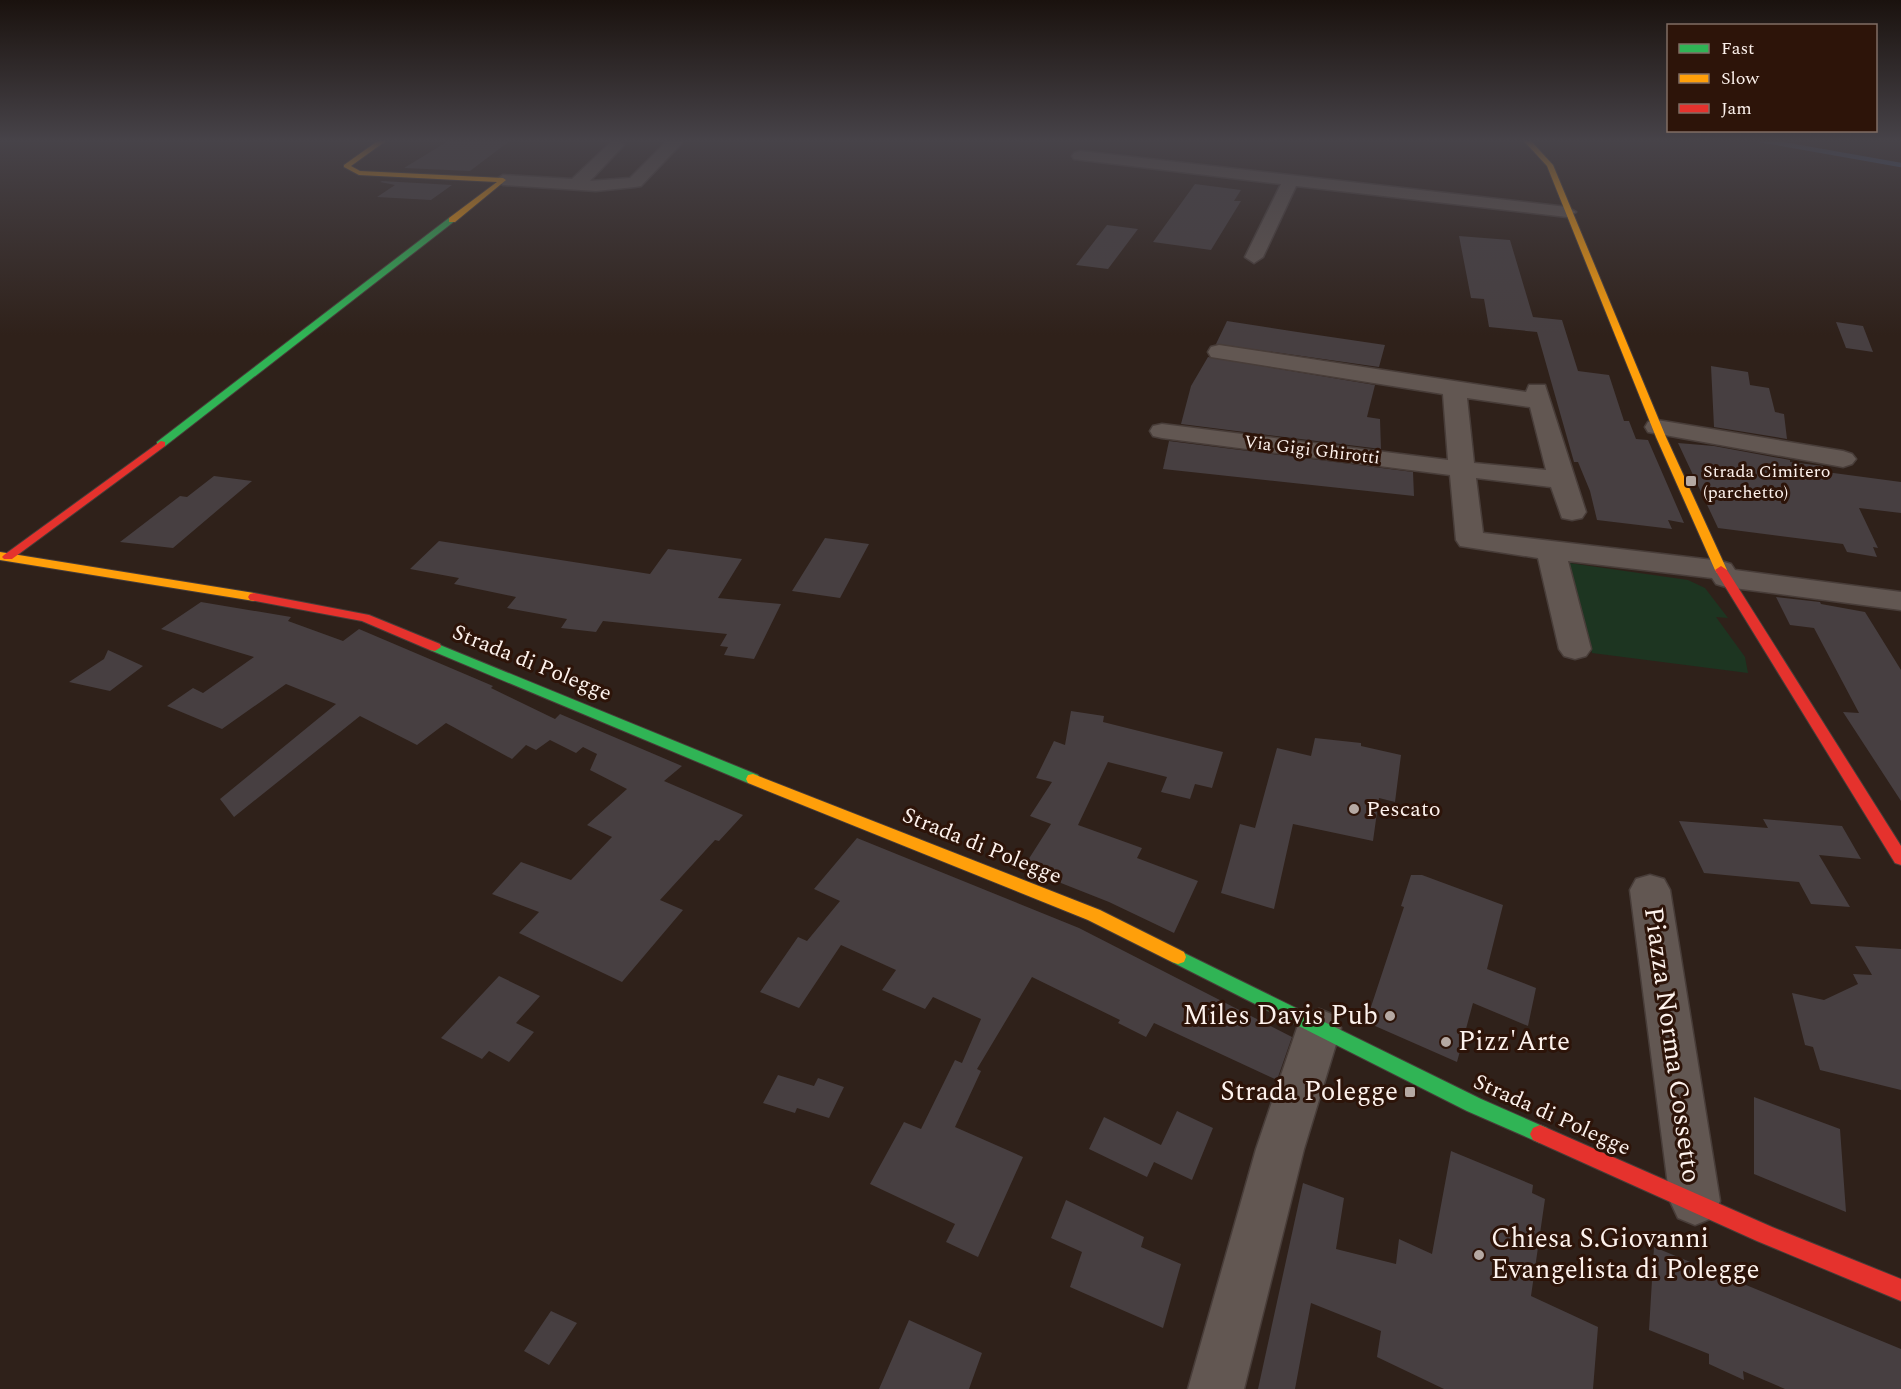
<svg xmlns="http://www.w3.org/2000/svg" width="1901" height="1389" font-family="Spectral,serif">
<rect width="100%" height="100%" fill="#2f211a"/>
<!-- green -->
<path fill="#1d3521" d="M1569,563L1688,580L1705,588L1728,618L1716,617L1745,657L1748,673L1592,653Z"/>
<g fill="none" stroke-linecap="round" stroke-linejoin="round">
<!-- stream -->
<path stroke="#395781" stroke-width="4.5" d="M1760,140L1901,165"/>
</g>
<!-- building -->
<path fill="#473f41" d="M450,140H511L470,171L404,168Z
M382,181L452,185L431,200L377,197L395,185L380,182Z
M1195,184L1241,190L1234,201H1241L1211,250L1153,242Z
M1107,225L1138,229L1108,269L1076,265Z
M1459,236L1510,240L1533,317L1562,320L1578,371L1609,375L1624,421H1629L1636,439L1648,440L1684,523L1668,520L1672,529L1597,520L1590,491L1578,462H1574L1537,332L1489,327L1484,299L1471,298Z
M1227,321L1304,333L1385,345L1379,367L1216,344Z
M1836,322L1863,326L1873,352L1846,348Z
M1208,357L1375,385L1367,417L1380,419L1381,449L1181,424L1191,386Z
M1711,366L1748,372L1750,385L1769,388L1775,412L1784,414L1787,439L1714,427Z
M1169,441L1413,472L1414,496L1163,469Z
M1678,443L1714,446L1790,460V462L1823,466L1826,472L1901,482V513L1859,508L1878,548L1873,547L1877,557L1847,552L1843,544L1718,528Z
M214,476L252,481L173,548L120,542L180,496L187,497Z
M825,538L869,544L840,598L792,591Z
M439,541L650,574L668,549L742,559L718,598L781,604L754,659L724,655L728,647L720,646L727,634L603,621L596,632L561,628L567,619L507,608L516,597L454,584L459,578L410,569Z
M1776,597L1820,602L1821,604L1865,612L1901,670V801L1843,712L1859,713L1814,628L1790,625Z
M201,602L291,617L288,621L343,641L359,629L493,686L491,688L555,719L560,714L682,766L664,781L743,815L719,841L715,840L660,900L683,910L622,982L519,933L539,912L492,894L521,862L571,880L612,837L587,825L627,789L590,770L597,754L583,747L576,753L550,740L536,750L526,745L512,759L446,723L417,745L360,716L234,817L220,799L336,704L286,684L222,729L167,706L193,688L203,693L254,657L161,629Z
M108,650L143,666L110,691L69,682L104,659Z
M1071,711L1104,716L1103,722L1223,752L1212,788L1195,784L1190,799L1161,792L1167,777L1108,762L1078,825L1142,848L1137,858L1198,881L1174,933L1109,902L1023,868L1051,824L1030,816L1052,782L1036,778L1054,741L1065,745Z
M1315,738L1361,743V746L1401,755L1395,802L1379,798L1373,841L1293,824L1274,909L1221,893L1240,824L1255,828L1277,748L1311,756Z
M1763,819L1842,826L1861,859L1819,855L1850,907L1811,904L1799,882L1704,873L1679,821L1768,828Z
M857,838L1079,928L1292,1037L1277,1080L1154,1023L1146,1037L1118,1023L1120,1020L1032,977L977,1069L981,1071L955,1127L1023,1157L978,1257L946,1242L955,1224L870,1184L904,1122L921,1129L955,1060L962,1063L981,1019L933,997L925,1009L882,990L896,970L841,945L799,1008L760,992L798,937L807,941L840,901L814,889Z
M1411,875H1422L1503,905L1487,969L1536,988L1528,1026L1473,1003L1457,1062L1366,1022L1404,907L1401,906Z
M1855,946L1901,949V1090L1820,1070L1813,1047L1805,1045L1792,993L1824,1000L1858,984L1853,974L1872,975Z
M499,976L540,996L516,1023L534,1032L509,1062L489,1051L482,1059L441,1038Z
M778,1075L814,1086L818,1078L844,1087L829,1118L797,1108L795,1113L763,1103Z
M1754,1097L1840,1129L1846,1212L1754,1174Z
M1177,1111L1213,1128L1192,1180L1154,1162L1147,1177L1089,1149L1104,1117L1161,1145Z
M1451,1151L1533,1185L1532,1193L1545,1199L1531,1296L1598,1327L1593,1389H1444L1377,1357L1381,1331L1311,1303L1295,1389H1258L1303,1183L1344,1198L1336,1249L1396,1264L1399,1239L1432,1254Z
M1066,1200L1144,1237L1141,1247L1181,1264L1163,1328L1070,1287L1082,1252L1051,1238Z
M1654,1247L1901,1349V1389H1785L1743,1371L1744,1380L1709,1364V1354L1649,1330Z
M551,1311L577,1323L549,1365L524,1351Z
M909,1320L982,1353L969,1389H879Z"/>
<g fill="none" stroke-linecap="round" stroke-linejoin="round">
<defs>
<path id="street" d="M616,140L624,145L590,181L630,178L668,140H680L682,143L641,186L635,187L596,191L503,185L495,180L503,175L572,179L611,142Z
M1080,151L1567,207L1576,212L1567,217L1296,186L1263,257L1254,263L1245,257L1281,184L1074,159L1072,156L1074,153Z
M1219,345L1526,392L1529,385H1545L1586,512L1582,518L1572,520L1562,518L1551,487L1476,478L1483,533L1721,561L1731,564L1735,570L1901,592V610L1726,587L1716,584L1712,578L1568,561L1591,649L1586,656L1575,659L1564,656L1559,649L1538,558L1460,546L1456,540L1450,475L1162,438L1153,436L1150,431L1153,426L1162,424L1448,460L1443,394L1211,357L1208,352L1211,347ZM1467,398L1530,407L1546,470L1474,463Z
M1657,420L1843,451L1852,454L1856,459L1852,464L1843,467L1648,432L1645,427L1648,422Z
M1650,875L1664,879L1670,890L1720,1201L1712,1218L1695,1225L1678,1218L1670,1201L1630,890L1636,879Z
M1319,1009L1334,1015L1341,1028L1304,1149L1244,1389H1188L1256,1149L1297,1028L1304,1015Z"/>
<path id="fast" d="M449,218L456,220L165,446H157V442Z
M435,643L758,775L760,779L758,783H748L430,650L429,647Z
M1178,950L1481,1099L1547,1128L1550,1134L1547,1140L1540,1143L1467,1111L1172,962L1170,957L1172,952Z"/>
<path id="slow" d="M379,140H387L351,166L360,171L503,178L506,180L455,222H449V218L497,182L359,175L344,167V165Z
M1523,140H1530L1553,165L1666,437L1727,570L1725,573H1717L1715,570L1656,437L1547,166Z
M0,552L254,593L260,597L254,601L0,560Z
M753,774L1100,910L1184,952L1186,957L1184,962L1178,964L1172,962L1088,920L748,783L746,779L748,775Z"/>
<path id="jam" d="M161,441L165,442V446L12,559H4L2,557L4,555Z
M1721,566L1727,570L1901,846V865L1895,863L1715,570Z
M254,593L369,615L440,644L441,647L435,651L430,650L362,621L250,600L248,597L250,594Z
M1540,1125L1772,1227L1901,1279V1301L1757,1241L1533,1140L1530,1134L1533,1128Z"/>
</defs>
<!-- street casing -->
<use href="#street" stroke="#483d39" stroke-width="3"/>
<!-- fast casing -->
<use href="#fast" stroke="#483d39" stroke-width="2"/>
<!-- slow casing -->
<use href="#slow" stroke="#483d39" stroke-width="2"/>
<!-- jam casing -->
<use href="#jam" stroke="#483d39" stroke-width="2"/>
<!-- street -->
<use href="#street" fill="#625752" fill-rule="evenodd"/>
<!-- fast -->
<use href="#fast" fill="#30b455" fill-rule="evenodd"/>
<!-- slow -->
<use href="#slow" fill="#ff9f0a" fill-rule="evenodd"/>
<!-- jam -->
<use href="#jam" fill="#e5322d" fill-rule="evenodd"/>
</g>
<!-- sky -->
<linearGradient id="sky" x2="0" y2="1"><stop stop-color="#1a120e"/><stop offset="0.42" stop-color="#474349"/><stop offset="1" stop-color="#474349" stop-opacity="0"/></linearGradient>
<rect width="1901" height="335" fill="url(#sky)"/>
<!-- markers -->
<g fill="#b5a9a3" stroke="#2d1409" stroke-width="2">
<rect x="1685" y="475" width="12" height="12" rx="3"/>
<circle cx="1354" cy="809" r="6"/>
<circle cx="1390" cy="1016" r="6"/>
<circle cx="1446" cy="1042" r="6"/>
<rect x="1404" y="1086" width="12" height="12" rx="3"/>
<circle cx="1479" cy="1255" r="6"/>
</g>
<g text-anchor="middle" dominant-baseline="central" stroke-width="6" stroke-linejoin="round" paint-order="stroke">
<!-- far-street labels -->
<g font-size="18" fill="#fdf2ed" stroke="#2d1409">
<text transform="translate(1312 450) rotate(7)">Via Gigi Ghirotti</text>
</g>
<!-- far-poi labels -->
<g font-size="18" fill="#fdf2ed" stroke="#2d1409" text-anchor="start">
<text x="1703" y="471">Strada Cimitero<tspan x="1703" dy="21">(parchetto)</tspan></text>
</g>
<!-- street labels -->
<g font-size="22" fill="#fdf2ed" stroke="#2d1409">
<text transform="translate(532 663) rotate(22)">Strada di Polegge</text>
<text transform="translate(982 846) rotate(22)">Strada di Polegge</text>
<text transform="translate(1552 1115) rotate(24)">Strada di Polegge</text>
</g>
<!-- poi labels -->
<g font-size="22" fill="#fdf2ed" stroke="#2d1409" text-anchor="start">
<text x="1366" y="809">Pescato</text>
</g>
<!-- near-poi labels -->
<g font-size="27" fill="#fdf2ed" stroke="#2d1409" text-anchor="end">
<text x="1378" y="1016">Miles Davis Pub</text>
<text x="1458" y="1042" text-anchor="start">Pizz'Arte</text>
<text x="1398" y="1092">Strada Polegge</text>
<text x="1491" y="1239" text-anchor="start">Chiesa S.Giovanni<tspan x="1491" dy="31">Evangelista di Polegge</tspan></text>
</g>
<!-- near-street labels -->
<g font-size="27" fill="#fdf2ed" stroke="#2d1409">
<text transform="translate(1672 1045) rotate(82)">Piazza Norma Cossetto</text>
</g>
</g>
<!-- legend -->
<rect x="1667" y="24" width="210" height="108" fill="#2d1409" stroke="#806d64" stroke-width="1.5"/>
<rect x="1679" y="44" width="30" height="9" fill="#30b455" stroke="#806d64" stroke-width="1.5"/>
<text x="1721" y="54" font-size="18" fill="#fdf2ed">Fast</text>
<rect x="1679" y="74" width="30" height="9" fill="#ff9f0a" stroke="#806d64" stroke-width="1.5"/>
<text x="1721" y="84" font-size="18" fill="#fdf2ed">Slow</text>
<rect x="1679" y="104" width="30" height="9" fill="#e5322d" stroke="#806d64" stroke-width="1.5"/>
<text x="1721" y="114" font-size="18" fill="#fdf2ed">Jam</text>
</svg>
